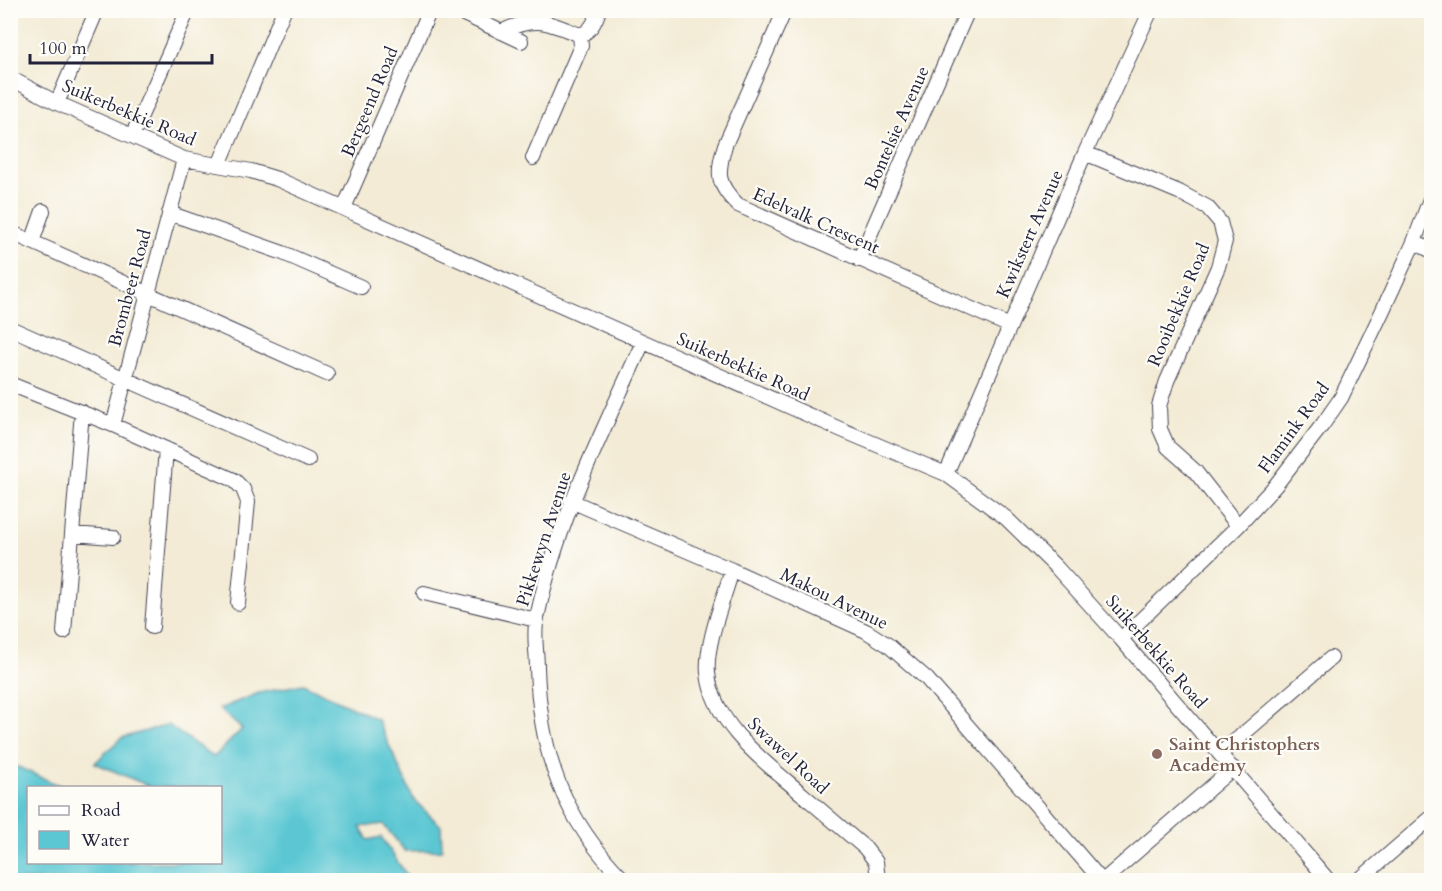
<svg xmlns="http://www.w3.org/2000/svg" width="1442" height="891" font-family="Cardo,serif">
<rect width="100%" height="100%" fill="#fdfcf7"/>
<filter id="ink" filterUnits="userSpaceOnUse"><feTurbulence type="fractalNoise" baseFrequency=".0167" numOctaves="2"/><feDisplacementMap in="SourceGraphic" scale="12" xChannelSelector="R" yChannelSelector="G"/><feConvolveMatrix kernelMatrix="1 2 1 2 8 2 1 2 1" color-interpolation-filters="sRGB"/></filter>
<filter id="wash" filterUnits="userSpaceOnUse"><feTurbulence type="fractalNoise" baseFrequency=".008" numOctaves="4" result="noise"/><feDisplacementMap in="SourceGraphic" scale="24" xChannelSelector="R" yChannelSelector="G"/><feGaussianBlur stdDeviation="1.35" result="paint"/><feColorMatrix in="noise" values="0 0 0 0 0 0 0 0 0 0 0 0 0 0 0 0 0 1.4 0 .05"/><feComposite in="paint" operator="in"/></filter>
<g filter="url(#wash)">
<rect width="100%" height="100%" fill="#f3ebd5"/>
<!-- water -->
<path fill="#5bc7d3" stroke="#3e7487" stroke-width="1.5" d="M303,684L377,719L414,800L441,826L442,850L405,851L383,824L360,827L368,840L381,837L410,880H11V764L63,787L28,788V862H220V788L151,787L95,763L121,738L168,725L214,757L242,729L219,709L259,693Z"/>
</g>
<g filter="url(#ink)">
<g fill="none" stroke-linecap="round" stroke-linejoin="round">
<defs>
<path id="minor" d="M455,10L521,41
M785,10L725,145C717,173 716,184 738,205L1010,326
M501,32C536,15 547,22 580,35C591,32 596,20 599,10
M10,78L57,103L184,159L251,171L277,179L842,430L946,474L1006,518L1057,568L1121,639L1328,880
M57,103L97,10
M132,136L188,10
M1085,153L1179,192L1207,207L1220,222L1225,241L1218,267L1167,381L1159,406L1160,429L1168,447L1195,471L1238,526
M533,158L581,46L580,35
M219,165L284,10
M344,208L430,10
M169,213L283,253L361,287
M10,232L327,374
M32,242L43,211
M1414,242L1432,251
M859,260L968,10
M10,328L308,460
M10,384L113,425L234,480L243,489L248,502L238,603
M113,425L184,159
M946,474L1085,153L1151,10
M571,501L732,570L866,631L888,645L927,679L1101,880
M72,534L113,537
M732,570C724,598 705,645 708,673C713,725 766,763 802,794C823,812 844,830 865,848L876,862L878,880
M424,593L536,620
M152,627L166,449
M64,632L82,412
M1121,639L1238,526L1275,486L1323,424L1341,398L1382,312L1414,242L1432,194
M1220,754L1331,658
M624,880C563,819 540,754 537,668C537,652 533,633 537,618C557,520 603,432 643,342
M1104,880L1233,768
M1359,880L1432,817"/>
</defs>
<!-- minor casing -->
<use href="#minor" stroke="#414052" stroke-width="16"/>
<!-- minor -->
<use href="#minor" stroke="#fff" stroke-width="14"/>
</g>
</g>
<!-- markers -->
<circle fill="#8d6e63" stroke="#fdfcf7" stroke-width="2" cx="1157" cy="754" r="6"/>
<g text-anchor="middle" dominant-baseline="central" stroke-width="4.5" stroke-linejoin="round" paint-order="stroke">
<!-- street labels -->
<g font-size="18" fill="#22223b" stroke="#fdfcf7">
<text transform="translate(370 102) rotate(-67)">Bergeend Road</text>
<text transform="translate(129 113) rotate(23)">Suikerbekkie Road</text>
<text transform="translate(897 128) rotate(-66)">Bontelsie Avenue</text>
<text transform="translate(816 221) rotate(24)">Edelvalk Crescent</text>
<text transform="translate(1030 234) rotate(-66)">Kwikstert Avenue</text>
<text transform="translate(130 288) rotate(-75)">Brombeer Road</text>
<text transform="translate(1179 305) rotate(-67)">Rooibekkie Road</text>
<text transform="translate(743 367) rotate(24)">Suikerbekkie Road</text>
<text transform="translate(1294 428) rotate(-54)">Flamink Road</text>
<text transform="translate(544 539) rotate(-72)">Pikkewyn Avenue</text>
<text transform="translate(834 599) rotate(26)">Makou Avenue</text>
<text transform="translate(1156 652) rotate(49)">Suikerbekkie Road</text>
<text transform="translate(788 756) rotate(43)">Swawel Road</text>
</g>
<!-- education labels -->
<g font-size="18" font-weight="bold" fill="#785e54" stroke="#fdfcf7" text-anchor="start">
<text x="1169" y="744">Saint Christophers<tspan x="1169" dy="21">Academy</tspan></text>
</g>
</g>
<!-- margin -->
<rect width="1442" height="891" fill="none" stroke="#fdfcf7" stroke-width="36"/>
<!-- legend -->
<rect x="27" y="786" width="195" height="78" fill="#fdfcf7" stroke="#a5a5ac" stroke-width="1.5"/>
<rect x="39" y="806" width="30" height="9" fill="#ffffff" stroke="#a5a5ac" stroke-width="1.5"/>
<text x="81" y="816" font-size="18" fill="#22223b">Road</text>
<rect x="39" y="831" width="30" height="18" fill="#5bc7d3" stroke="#a5a5ac" stroke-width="1.5"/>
<text x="81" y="846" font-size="18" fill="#22223b">Water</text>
<!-- scale -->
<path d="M30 54v9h182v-9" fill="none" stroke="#22223b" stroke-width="3"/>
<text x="39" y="54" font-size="18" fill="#22223b" stroke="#fdfcf7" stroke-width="4.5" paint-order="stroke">100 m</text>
</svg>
